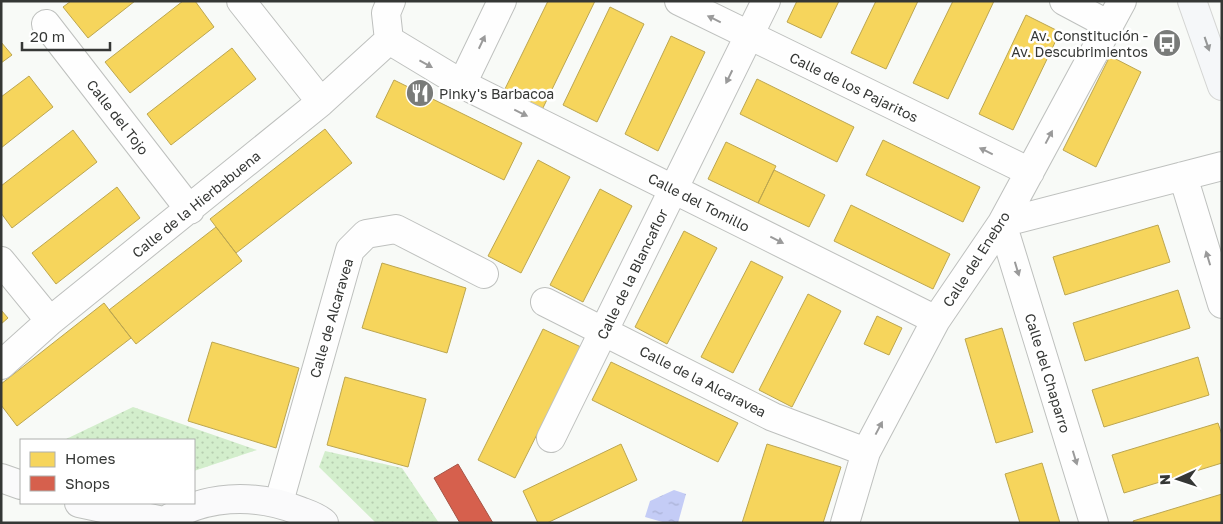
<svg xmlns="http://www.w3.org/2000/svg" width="1223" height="524" font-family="'Golos Text',sans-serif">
<defs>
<pattern id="park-dots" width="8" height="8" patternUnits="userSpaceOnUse" patternTransform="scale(1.25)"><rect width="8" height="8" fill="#d3eecc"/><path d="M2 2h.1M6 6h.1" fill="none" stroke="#b6cdb0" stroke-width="1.8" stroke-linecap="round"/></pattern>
<pattern id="water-ripples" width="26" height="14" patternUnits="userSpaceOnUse" patternTransform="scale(1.25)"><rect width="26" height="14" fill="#c4ccf6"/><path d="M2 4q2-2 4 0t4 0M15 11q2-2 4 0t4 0" fill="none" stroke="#a9b0d4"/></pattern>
</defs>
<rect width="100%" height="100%" fill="#f8faf7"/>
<!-- park -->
<path fill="url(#park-dots)" d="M133,407L257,450L194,471V440H64Z
M325,451L402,468L439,523H376L319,467Z"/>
<!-- water -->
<path fill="url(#water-ripples)" d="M674,490L686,494L678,523H666L645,517L650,501Z"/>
<!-- homes -->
<path fill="#f6d55c" stroke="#bca650" d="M71,1H135L88,38L63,7Z
M183,1H195L214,27L130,93L105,62Z
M548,1H595L540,114L502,95Z
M797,1H839L821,38L787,22Z
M876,1H918L886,69L851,53Z
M953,1H994L948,99L913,83Z
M610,7L644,24L597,122L563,105Z
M1026,15L1060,32L1013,130L979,114Z
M671,36L705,52L658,151L625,134Z
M1,42L12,55L1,63Z
M232,48L256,79L171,145L147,114Z
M1110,56L1141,72L1096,167L1063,150Z
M29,76L53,107L1,148V97Z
M757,79L854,127L837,162L740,114Z
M394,80L522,143L504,180L376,117Z
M325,129L352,163L236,253L210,219Z
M73,130L97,162L12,228L1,213V186Z
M883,140L980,187L963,222L866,175Z
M726,142L776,166L758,203L708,179Z
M538,160L570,177L521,273L488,256Z
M774,170L825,195L809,227L758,203Z
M117,187L140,218L56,284L32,253Z
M600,189L632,206L583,302L550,285Z
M851,205L950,254L933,289L834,241Z
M1158,225L1170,262L1065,295L1053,257Z
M216,227L242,261L136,344L109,310Z
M684,231L717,248L667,344L635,327Z
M751,261L783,277L733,373L701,357Z
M382,263L466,288L447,353L362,328Z
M1178,290L1190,328L1085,361L1073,323Z
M808,294L841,311L792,407L759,390Z
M104,303L131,338L17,426L1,405V384Z
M1,310L8,318L1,324Z
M877,316L902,328L889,355L864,344Z
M1002,328L1033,432L996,443L965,339Z
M543,329L581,347L515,478L478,460Z
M212,342L299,368L276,448L188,421Z
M1198,357L1209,395L1104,427L1092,390Z
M611,362L738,423L718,462L592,400Z
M345,377L426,399L408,467L327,445Z
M1218,423L1222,435V463L1124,493L1112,455Z
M621,444L637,480L547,523H538L523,491Z
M767,444L841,467L823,523H742Z
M1042,463L1060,523H1020L1005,474Z
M1222,494V523H1134L1133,521Z"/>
<!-- shops -->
<path fill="#d6604d" stroke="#a65446" d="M458,464L493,523H460L434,478Z"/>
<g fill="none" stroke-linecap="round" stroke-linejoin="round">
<defs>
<path id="minor" d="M241,1L321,102
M391,1L386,13L389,40L462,84L936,320
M679,1L1030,172
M1064,1L1109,25
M46,24L190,210
M462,84L502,1
M1183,176L1222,304
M1,261L50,321
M545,302L773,417L866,452
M1,365L50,321L321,102L389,40
M551,438L766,1
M279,502L350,250L366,234L396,229L484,274
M845,523L866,452L936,320L1002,223L1122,1
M1094,523L1002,223L1222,166"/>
<path id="secondary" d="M1,478L21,485
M79,503L163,521
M162,523C203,494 255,493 300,511C308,514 318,517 324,523"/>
<path id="primary" d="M1192,1L1222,86"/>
</defs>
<!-- minor casing -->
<use href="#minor" stroke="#bec0be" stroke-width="30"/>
<!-- secondary casing -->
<use href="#secondary" stroke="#bec0be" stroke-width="30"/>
<!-- primary casing -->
<use href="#primary" stroke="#d4d5d3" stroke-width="30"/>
<!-- minor -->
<use href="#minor" stroke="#fefefe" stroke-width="28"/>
<!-- secondary -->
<use href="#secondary" stroke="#fafafb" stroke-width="28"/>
<!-- primary -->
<use href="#primary" stroke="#f5f7f9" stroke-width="28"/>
</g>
<!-- one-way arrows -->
<defs><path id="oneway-solid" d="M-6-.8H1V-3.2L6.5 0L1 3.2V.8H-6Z" transform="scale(1.25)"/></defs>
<g fill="#9a9a9a">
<use href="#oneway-solid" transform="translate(714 19) rotate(-154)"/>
<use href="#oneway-solid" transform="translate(482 42) rotate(-65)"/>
<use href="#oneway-solid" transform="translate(426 64) rotate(29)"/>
<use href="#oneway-solid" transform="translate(729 77) rotate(116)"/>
<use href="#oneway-solid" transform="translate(521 113) rotate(26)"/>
<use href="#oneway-solid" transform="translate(1049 137) rotate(-62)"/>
<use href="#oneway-solid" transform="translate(986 151) rotate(-154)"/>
<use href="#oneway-solid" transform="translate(777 240) rotate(27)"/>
<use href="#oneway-solid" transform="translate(1208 258) rotate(-107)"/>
<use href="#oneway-solid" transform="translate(1017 269) rotate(73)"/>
<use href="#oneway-solid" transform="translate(879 428) rotate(-62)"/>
<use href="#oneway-solid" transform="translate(1075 458) rotate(73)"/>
</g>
<use fill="#959797" href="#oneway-solid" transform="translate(1207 44) rotate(71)"/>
<!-- icons -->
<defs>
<symbol id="bus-disc" viewBox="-11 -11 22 22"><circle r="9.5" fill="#797b79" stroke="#fff"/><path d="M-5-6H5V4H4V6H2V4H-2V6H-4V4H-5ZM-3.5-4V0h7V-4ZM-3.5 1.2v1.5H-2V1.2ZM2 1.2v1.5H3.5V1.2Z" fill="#fff"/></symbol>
<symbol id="restaurant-disc" viewBox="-11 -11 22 22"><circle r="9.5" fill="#797b79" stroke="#fff"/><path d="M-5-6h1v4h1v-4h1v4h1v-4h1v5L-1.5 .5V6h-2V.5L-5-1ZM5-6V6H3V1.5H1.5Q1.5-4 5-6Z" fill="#fff"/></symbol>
</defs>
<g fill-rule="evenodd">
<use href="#bus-disc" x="1151" y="27" width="32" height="32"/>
<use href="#restaurant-disc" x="404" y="77" width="32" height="32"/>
</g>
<g text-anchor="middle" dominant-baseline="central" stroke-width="5" stroke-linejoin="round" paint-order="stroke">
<!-- poi labels -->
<g font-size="14" fill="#353735" stroke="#fff" text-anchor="end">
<text x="1148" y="35">Av. Constitución -<tspan x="1148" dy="16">Av. Descubrimientos</tspan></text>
<text x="439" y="93" text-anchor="start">Pinky's Barbacoa</text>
</g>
<!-- street labels -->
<g font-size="14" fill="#353735" stroke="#fff">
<text transform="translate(854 87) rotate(26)">Calle de los Pajaritos</text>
<text transform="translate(118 117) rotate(52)">Calle del Tojo</text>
<text transform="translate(699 202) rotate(27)">Calle del Tomillo</text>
<text transform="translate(196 204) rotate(-39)">Calle de la Hierbabuena</text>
<text transform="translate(976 259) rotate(-57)">Calle del Enebro</text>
<text transform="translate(632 274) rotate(-64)">Calle de la Blancaflor</text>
<text transform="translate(331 318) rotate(-74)">Calle de Alcaravea</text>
<text transform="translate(1048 373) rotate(73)">Calle del Chaparro</text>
<text transform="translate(703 381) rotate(27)">Calle de la Alcaravea</text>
</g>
</g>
<!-- border -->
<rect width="1223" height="524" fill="none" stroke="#353735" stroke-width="5"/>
<!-- legend -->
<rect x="20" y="439" width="175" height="65" fill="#ffffff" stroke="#aeafae"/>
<rect x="30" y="452" width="25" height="15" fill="#f6d55c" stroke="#aeafae"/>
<text x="65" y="464" font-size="15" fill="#353735">Homes</text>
<rect x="30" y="476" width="25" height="15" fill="#d6604d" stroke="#aeafae"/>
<text x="65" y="489" font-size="15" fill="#353735">Shops</text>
<!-- north arrow -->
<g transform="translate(1178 479) rotate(267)" stroke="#ffffff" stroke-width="4" paint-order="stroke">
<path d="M0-4L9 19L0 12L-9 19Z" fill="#353735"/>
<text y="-8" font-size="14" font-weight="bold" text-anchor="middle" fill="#353735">N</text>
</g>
<!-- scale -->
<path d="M22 42v8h88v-8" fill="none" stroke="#353735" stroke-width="2.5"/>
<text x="30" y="42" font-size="15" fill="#353735" stroke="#ffffff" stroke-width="4" paint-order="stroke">20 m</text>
</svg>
